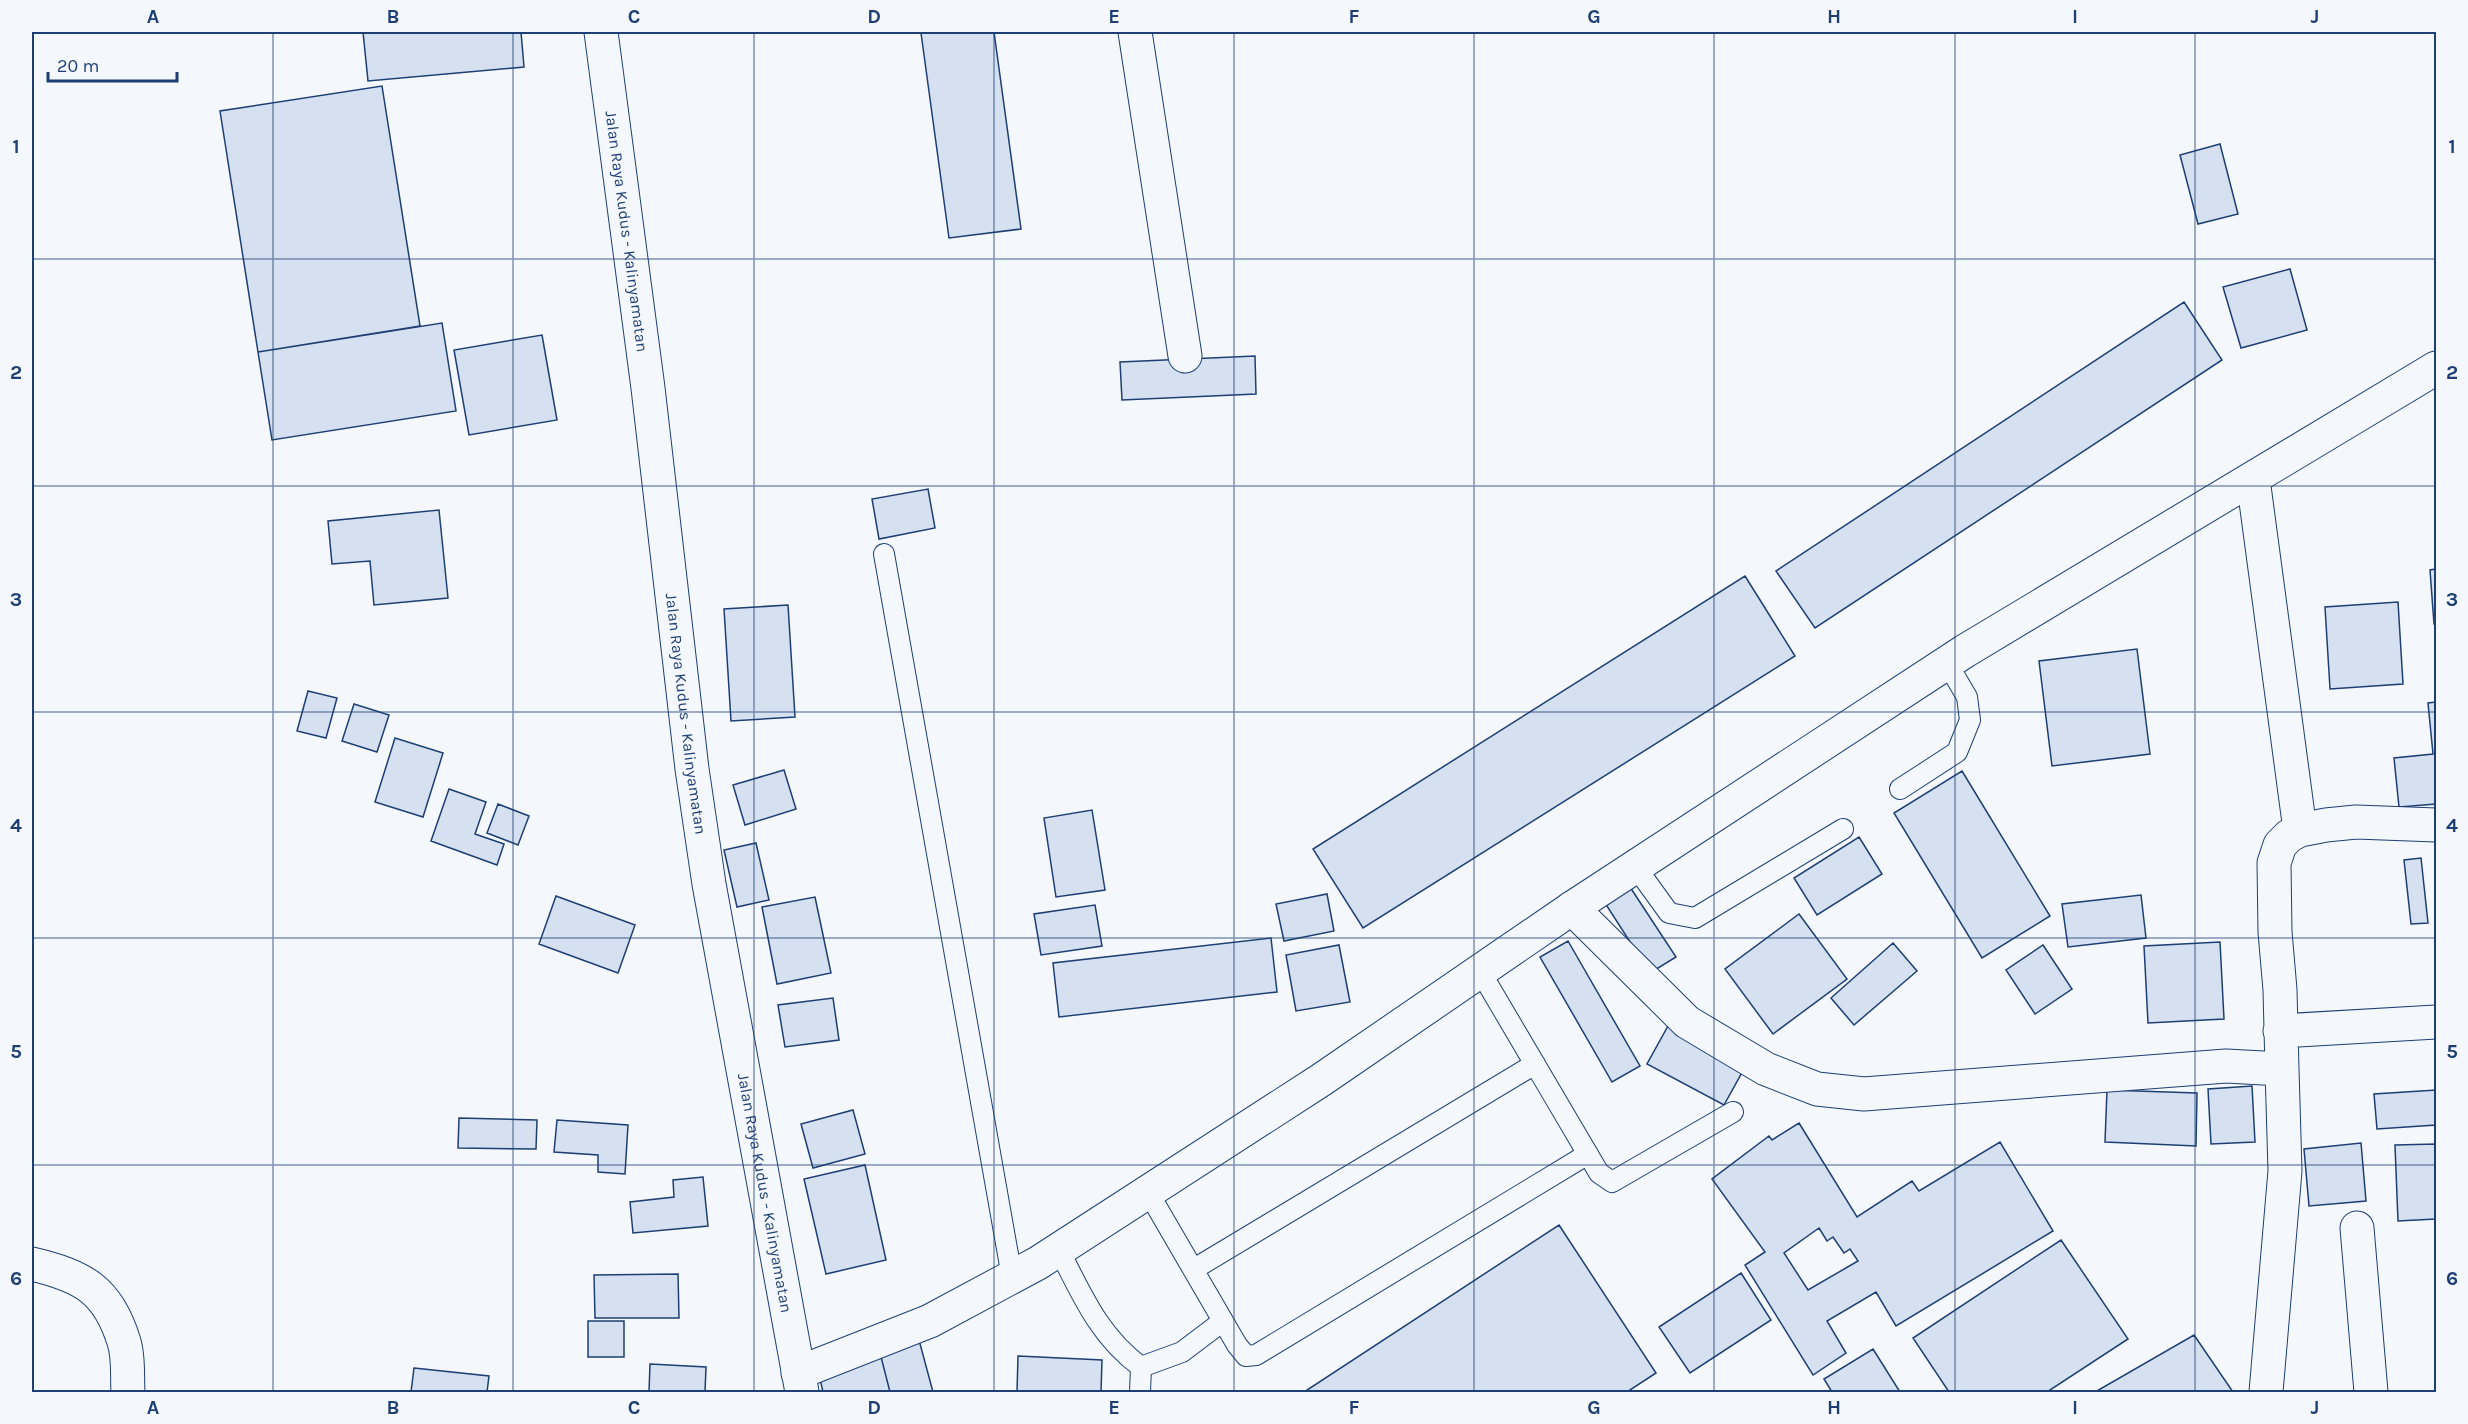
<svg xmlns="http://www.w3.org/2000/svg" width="2468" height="1424" font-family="Karla,sans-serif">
<rect width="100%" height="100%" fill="#f4f7fb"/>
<!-- building -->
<path fill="#d5e0f0" stroke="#1d3f73" stroke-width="1.5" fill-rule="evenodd" d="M363,32H521L524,67L368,81Z
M931,32H994L1021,229L949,238L921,33Z
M382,86L420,326L258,352L220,111Z
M2220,144L2238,214L2198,224L2180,155Z
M2290,269L2307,330L2241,348L2223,287Z
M2184,302L2222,360L1815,628L1776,571Z
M442,323L456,411L272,440L258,352Z
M542,335L557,420L469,435L454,350Z
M1255,356L1256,394L1122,400L1120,362Z
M928,489L935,528L879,539L872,499Z
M439,510L448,598L374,605L370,561L332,564L328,521Z
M2436,569V624H2434L2430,570Z
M1745,576L1795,656L1363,928L1313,849Z
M2398,602L2403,684L2330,689L2325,607Z
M788,605L795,717L731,721L724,609Z
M2137,649L2150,754L2052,766L2039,661Z
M308,691L337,698L326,738L297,731Z
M2436,702V804L2399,807L2394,758L2433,754L2428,703Z
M354,704L389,715L377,752L342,741Z
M395,738L443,753L423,817L375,802Z
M784,770L796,809L745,825L733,785Z
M1962,771L2050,916L1982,958L1894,813Z
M449,789L486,802L475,834L504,844L497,865L431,841Z
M498,804L529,816L518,845L487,833Z
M1092,810L1105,890L1056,897L1044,818Z
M1859,837L1882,874L1817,915L1794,878Z
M756,843L769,900L737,907L724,850Z
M2421,858L2428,923L2411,924L2404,860Z
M1630,887L1676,957L1650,973L1605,903Z
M1327,894L1334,931L1284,941L1276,904Z
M2141,895L2146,938L2068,947L2062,904Z
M556,896L635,925L618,973L539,944Z
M815,897L831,973L777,984L762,907Z
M1095,905L1102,946L1041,955L1034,914Z
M1799,914L1847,979L1773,1034L1725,969Z
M1271,938L1277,992L1059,1017L1053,963Z
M1568,941L1640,1066L1612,1082L1540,957Z
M2220,942L2224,1019L2148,1023L2144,946Z
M1893,943L1917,971L1854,1025L1831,998Z
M1339,945L1350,1002L1296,1011L1286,955Z
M2043,945L2072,989L2035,1014L2006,970Z
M833,998L839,1040L785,1047L778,1005Z
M1668,1026L1745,1067L1724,1105L1647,1064Z
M2252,1086L2255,1142L2211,1144L2208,1089Z
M2107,1090L2197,1093L2196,1146L2105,1142Z
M2436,1090V1125L2377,1129L2374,1094Z
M853,1110L865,1154L813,1168L801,1124Z
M459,1118L537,1120L536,1149L458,1148Z
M557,1120L628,1125L625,1174L598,1172V1155L554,1152Z
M1799,1123L1857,1217L1912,1181L1919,1191L2000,1142L2053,1231L1896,1326L1876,1292L1827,1321L1846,1353L1813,1375L1745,1265L1765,1252L1712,1179L1769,1136L1772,1140ZM1819,1228L1827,1241L1833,1237L1844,1253L1850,1249L1858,1261L1808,1290L1784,1253Z
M2361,1143L2366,1201L2309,1206L2304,1149Z
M2436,1144V1219L2398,1221L2395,1145Z
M865,1165L886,1260L826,1274L804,1179Z
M703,1177L708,1226L633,1233L630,1202L674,1197L673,1180Z
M1559,1225L1656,1373L1627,1392H1304Z
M2061,1240L2128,1339L2047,1392H1949L1913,1338Z
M1741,1273L1771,1320L1690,1373L1659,1327Z
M678,1274L679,1318H595L594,1275Z
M588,1321H624V1357H588Z
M2194,1335L2233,1392H2095Z
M919,1340L933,1392H890L879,1349Z
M879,1349L890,1392H823L820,1379Z
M1873,1349L1900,1392H1832L1824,1379Z
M1018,1356L1102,1360L1101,1392H1017Z
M650,1364L706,1367L705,1392H649Z
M414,1368L489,1376L487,1392H411Z"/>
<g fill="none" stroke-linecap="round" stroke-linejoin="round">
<defs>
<path id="lane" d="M884,554L1012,1277
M1900,789L1957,752L1970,720L1967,697L1947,663
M1635,866L1669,913L1695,918L1843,829
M1480,971L1599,1173L1612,1182L1733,1112
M1148,1192L1237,1345L1246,1356L1256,1355L1588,1154
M1059,1250C1082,1295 1099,1336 1141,1367L1182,1352L1223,1321
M1194,1269L1535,1064
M1140,1392L1141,1367"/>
<path id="street" d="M1135,32L1185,356
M2253,479L2300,830
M1572,908L1687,1022L1766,1069L1817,1089L1864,1094L2226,1066L2282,1069L2285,1171L2266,1392
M2280,1031L2436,1022
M2282,1069L2280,990L2275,932L2274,863L2280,845L2289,836L2300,830L2326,825L2356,822L2436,825
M2357,1228L2371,1392
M32,1264C82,1276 108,1289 124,1342C129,1357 127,1377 128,1392"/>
<g id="secondary">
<path id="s1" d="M601,32L648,388L692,769L709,884L802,1392"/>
<path d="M798,1373L930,1321L1038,1263L1321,1080L1572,908L1965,651L2436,368"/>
</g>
</defs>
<!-- lane casing -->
<use href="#lane" stroke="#1d3f73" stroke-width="22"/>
<!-- street casing -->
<use href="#street" stroke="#1d3f73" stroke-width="35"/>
<!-- secondary casing -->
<use href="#secondary" stroke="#1d3f73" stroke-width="35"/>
<!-- lane -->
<use href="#lane" stroke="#f4f7fb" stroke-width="20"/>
<!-- street -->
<use href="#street" stroke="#f4f7fb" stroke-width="33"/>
<!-- secondary -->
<use href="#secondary" stroke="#f4f7fb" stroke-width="33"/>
</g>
<!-- grid -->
<path fill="none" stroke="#1d3f73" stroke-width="1.5" stroke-opacity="0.55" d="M273,32V1392M513,32V1392M754,32V1392M994,32V1392M1234,32V1392M1474,32V1392M1714,32V1392M1955,32V1392M2195,32V1392M32,259H2436M32,486H2436M32,712H2436M32,938H2436M32,1165H2436"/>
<g text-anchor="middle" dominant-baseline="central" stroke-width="4.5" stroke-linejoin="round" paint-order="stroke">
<!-- street labels -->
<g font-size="16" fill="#1d3f73" stroke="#f4f7fb">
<text stroke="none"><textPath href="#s1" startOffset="201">Jalan Raya Kudus - Kalinyamatan</textPath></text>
<text stroke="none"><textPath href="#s1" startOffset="687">Jalan Raya Kudus - Kalinyamatan</textPath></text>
<text stroke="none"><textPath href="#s1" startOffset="1173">Jalan Raya Kudus - Kalinyamatan</textPath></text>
</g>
</g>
<!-- border -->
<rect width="2468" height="1424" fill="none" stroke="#f4f7fb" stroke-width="66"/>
<!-- scale -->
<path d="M48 72v9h129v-9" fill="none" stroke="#1d3f73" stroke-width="3"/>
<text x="57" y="72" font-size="18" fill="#1d3f73" stroke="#f4f7fb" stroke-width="4.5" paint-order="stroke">20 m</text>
<rect x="33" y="33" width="2402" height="1358" fill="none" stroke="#1d3f73" stroke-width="2"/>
<g font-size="20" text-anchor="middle" font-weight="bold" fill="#1d3f73">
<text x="153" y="23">A</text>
<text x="393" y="23">B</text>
<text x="634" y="23">C</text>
<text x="874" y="23">D</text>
<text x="1114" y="23">E</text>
<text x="1354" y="23">F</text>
<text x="1594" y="23">G</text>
<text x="1834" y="23">H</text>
<text x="2075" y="23">I</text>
<text x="2315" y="23">J</text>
<text x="16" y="153">1</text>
<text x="2452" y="153">1</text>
<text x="16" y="379">2</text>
<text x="2452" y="379">2</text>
<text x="16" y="606">3</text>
<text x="2452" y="606">3</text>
<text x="16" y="832">4</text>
<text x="2452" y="832">4</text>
<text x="16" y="1058">5</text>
<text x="2452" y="1058">5</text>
<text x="16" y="1285">6</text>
<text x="2452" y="1285">6</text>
<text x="153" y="1414">A</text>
<text x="393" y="1414">B</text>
<text x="634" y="1414">C</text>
<text x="874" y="1414">D</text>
<text x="1114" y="1414">E</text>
<text x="1354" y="1414">F</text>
<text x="1594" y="1414">G</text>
<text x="1834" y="1414">H</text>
<text x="2075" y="1414">I</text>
<text x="2315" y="1414">J</text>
</g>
</svg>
